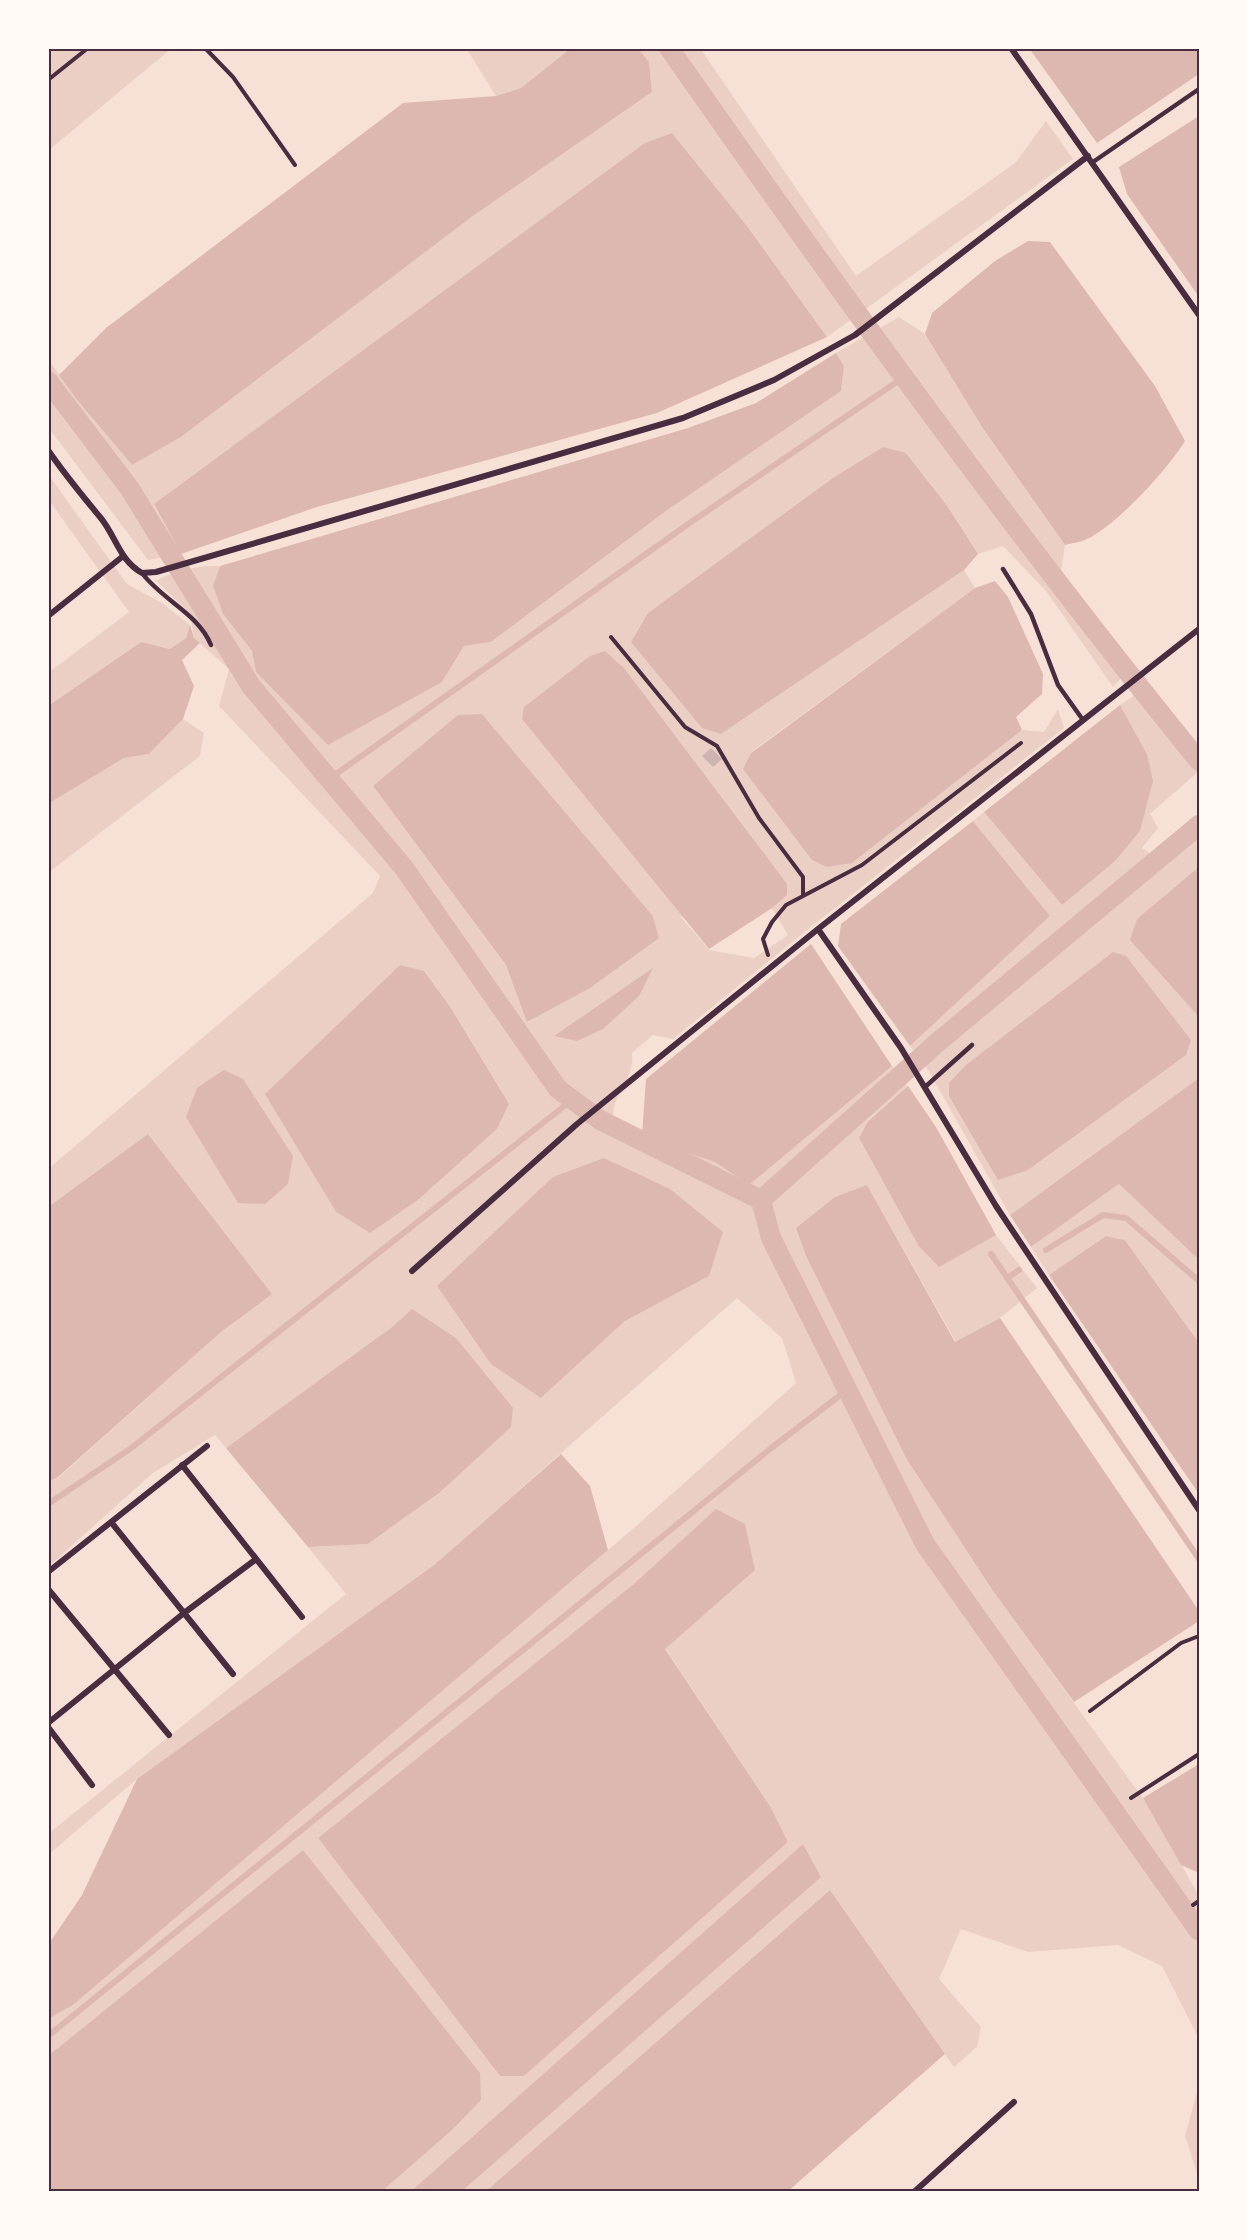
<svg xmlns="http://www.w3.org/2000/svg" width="1247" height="2240" font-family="Jost,sans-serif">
<rect width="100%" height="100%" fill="#f7e1d7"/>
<!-- green -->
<path fill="#ebcfc5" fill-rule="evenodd" d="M48,48H172L48,151Z
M466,48H571L521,88L496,96Z
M638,48H700L856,276L1015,163L1046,121L1073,159L827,337L747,226L672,133L154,505L181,554L148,560L48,427V359L77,400L132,465L181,437L473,216L652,92L649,62Z
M899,317L925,334L982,427L1065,545L1061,572L1131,668L1113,687L1046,591L1003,546L978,554L948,507L906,453L721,734L964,570L975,588L751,752L852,863L1022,730L1044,732L1058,709L1064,728L807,930L673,1039L653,1035L632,1053C635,1081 609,1097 614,1120L662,1145L715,1162L749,1185L892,1066L908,1086L868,1120L859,1138L918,1245L983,1240L996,1235L1037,1288L1000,1318L956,1342L867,1185L796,1228L806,1256L906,1458L993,1591L1147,1804L1199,1896V2039L1162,1966L1118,1945L1028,1952L961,1929L939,1979L981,2027L977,2047L954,2067L830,1890L485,2192H461L820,1877L803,1844L410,2192H381L481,2100L303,1851L48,2056V2019L73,2005L635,1527L796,1383L782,1338L737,1298L434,1565L137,1779L48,1855V1834L346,1594L308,1547L368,1544L439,1493L412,1309L392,1327L226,1448L215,1435L153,1473L48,1567V1482L59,1477L221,1332L271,1293L148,1134L48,1207V1169L373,893L380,876L219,706L229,669L194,638L190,613L156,581C175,570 198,565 220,566L213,586L223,614L252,651L256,672L442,682L464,646L491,642L666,511L841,391L844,366L836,353ZM482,714L653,916L659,938L528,1022L506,965L373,786ZM787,895L772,908L788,935L754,958L709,950L681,917ZM424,971L451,1008L509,1104L497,1129L418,1200L370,1233L336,1212L266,1094ZM669,1189L709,1276L625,1321L541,1398ZM755,1570L665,1648L770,1806L788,1842L524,2076H500L318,1838L636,1583Z
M48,474L127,584L162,603L190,625L186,638L170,649L141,642L48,706V673L129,612L48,499Z
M1147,687L1199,771L1150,814L1158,828L1142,848L1167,864L1199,835V1078L1010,1215L928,1070L910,1046L1050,916L973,821L984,812L1062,905L1147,754L1120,705Z
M183,719L204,733L200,756L48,873V804L124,758L149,754Z
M1119,1184L1199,1260V1343L1125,1240L1106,1236L1049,1275L1031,1247Z
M1199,2085V2180L1185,2136Z"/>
<!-- water -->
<path fill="#dcb8b0" d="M571,48H638L649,62L652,92L473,216L181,437L132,465L77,400L59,375L106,328L403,103L496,96L521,88Z
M1029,48H1199V74L1097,143Z
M1199,116V297L1127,194L1119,167Z
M672,133L747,226L827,337L657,413L317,507L181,554L154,504L645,143Z
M1028,241L1050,242L1155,386L1185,441C1168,469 1117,525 1087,539C1081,542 1072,543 1065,545L982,427L925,334L932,313L995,261Z
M836,353L844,366L841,391L666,511L491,642L464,646L442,682L328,745L256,672L252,651L223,614L213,586L220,566L688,428L756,403Z
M883,447L906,453L948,507L978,554L964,570L721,734L702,728L631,642L648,613L833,478Z
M995,581L1008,597L1043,674L1042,694L1016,717L1022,730L852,863L827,867L812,860L743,769L751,753L975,588Z
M190,625L194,638L200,643L182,660L194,686L183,719L149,754L124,758L48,804V706L141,642L170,649L186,638Z
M605,651L624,668L787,884V895L772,908L709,949L522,719L524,707L590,656Z
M1120,705L1147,754L1153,781L1140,831L1115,861L1062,905L984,812Z
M482,714L653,916L659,938L590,988L527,1022L506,965L373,786L458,715Z
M973,821L1050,916L910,1046L838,946L841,924Z
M1199,867V1017L1130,940L1137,919Z
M811,944L892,1066L749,1185L715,1162L662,1145L642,1135L646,1079Z
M1113,952L1126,956L1191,1040L1186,1055L1028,1170L998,1180L949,1096V1083L966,1065Z
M400,965L424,971L451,1008L509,1104L497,1129L418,1200L370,1233L336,1212L265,1094Z
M653,968L639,996L603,1029L577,1041L554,1036Z
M224,1070L243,1079L293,1156L288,1184L265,1204L238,1203L186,1117L197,1088Z
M1199,1078V1260L1119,1184L1031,1247L1010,1215Z
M908,1086L936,1127L996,1235L939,1267L918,1245L859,1138L868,1121Z
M148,1134L272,1294L221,1332L58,1477L48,1482V1207Z
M604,1158L670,1189L723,1232L709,1276L625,1321L541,1398L491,1364L437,1286L553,1177Z
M867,1185L955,1342L1000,1318L1199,1611V1620L1196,1623L1074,1702L993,1591L906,1458L806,1256L796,1228L835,1197Z
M1106,1236L1125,1240L1199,1343V1494L1049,1275Z
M412,1309L456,1338L513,1408L511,1427L439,1493L368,1544L308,1547L226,1448L392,1327Z
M561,1454L590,1486L608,1550L73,2005L48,2019V1945L82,1895L137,1779L434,1565Z
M716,1509L745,1524L755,1570L665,1649L770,1806L788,1842L524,2076H500L318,1838L635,1583Z
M1199,1764V1873L1181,1865L1143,1798Z
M803,1844L821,1877L461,2192H410Z
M303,1850L480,2073L481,2100L453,2129L381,2192H48V2056Z
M830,1890L945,2054L787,2192H485Z"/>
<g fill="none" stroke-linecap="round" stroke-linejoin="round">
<!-- stream -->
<path stroke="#dcb8b0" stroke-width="6" d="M329,779L691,522L904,377
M1046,1250L1103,1215L1126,1218L1199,1281
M991,1254L1199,1559
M1007,1278L1019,1270
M48,1504L130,1449L572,1100
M48,2036L770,1449L847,1390"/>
<!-- canal -->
<path stroke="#dcb8b0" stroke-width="20" d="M669,48C839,291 1012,531 1199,761
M48,381L130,489L251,686L404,868L558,1089L600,1120L761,1200
M1199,825L938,1042L761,1200L771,1238L925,1544L1199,1931"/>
</g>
<!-- building -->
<path fill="#ccb4b1" d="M711,748L722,759L713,767L702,756Z"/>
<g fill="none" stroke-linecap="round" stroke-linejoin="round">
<!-- path -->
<path stroke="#4a2c40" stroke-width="4" d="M205,48L233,77L295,165
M48,80L88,48
M611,637L685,727L717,746L759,818L803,877V896
M768,955L763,939L772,922L786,905L862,865L1021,743
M1090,1711L1181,1643L1199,1636
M1131,1798L1199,1754
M1193,1905L1199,1901"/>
<!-- service -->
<path stroke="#4a2c40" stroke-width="4.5" d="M1093,162L1199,89
M1003,569L1031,614L1058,685L1083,720
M142,573C162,600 198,613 211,645
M925,1087L972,1045"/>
<!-- minor -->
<path stroke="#4a2c40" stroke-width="6" d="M1011,48L1199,315
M48,450C65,475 81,494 100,517C116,536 119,560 142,573L156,572L683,418L774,380L855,335L1088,156
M48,616L122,557
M818,929L901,1048L996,1206L1199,1510
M412,1271L577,1124L818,929L1199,629
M182,1465L302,1617
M111,1522L233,1674
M48,1572L207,1446
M48,1589L169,1735
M48,1723L184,1613L255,1560
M48,1727L92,1785
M914,2192L1014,2102"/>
</g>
<!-- border -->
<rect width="1247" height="2240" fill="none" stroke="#fffaf5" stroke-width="99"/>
<rect x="50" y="50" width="1148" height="2140" fill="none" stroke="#4a2c40" stroke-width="2"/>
</svg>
